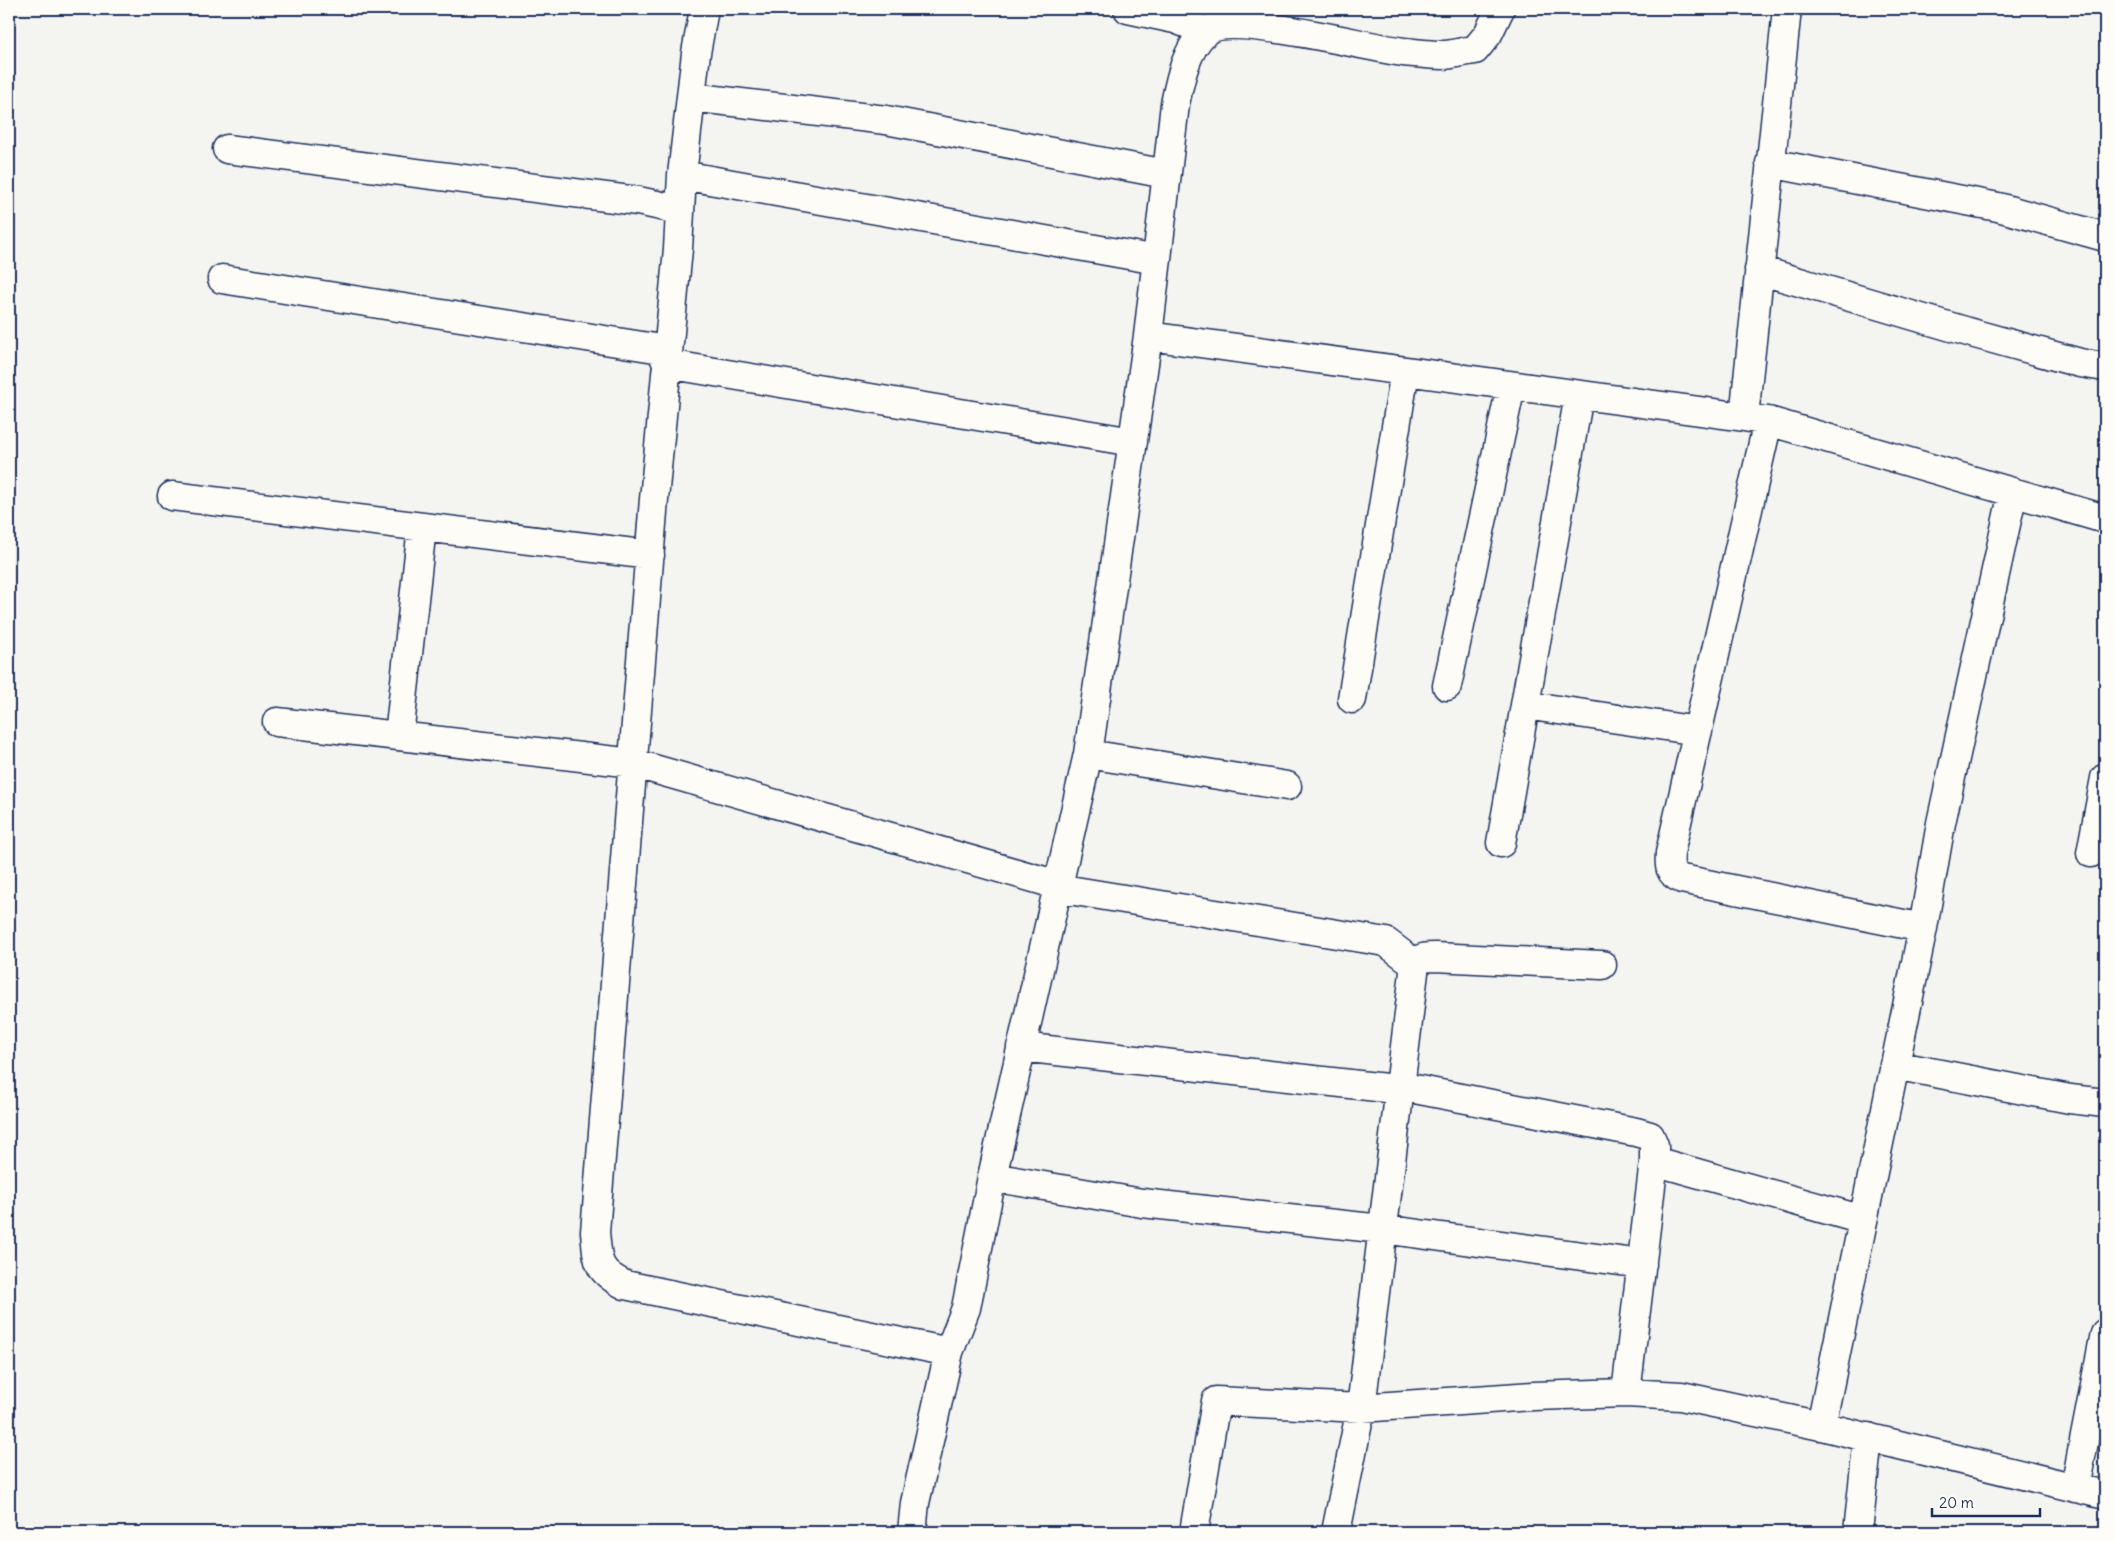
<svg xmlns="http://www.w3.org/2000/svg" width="2114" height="1541" font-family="Delius,sans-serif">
<rect width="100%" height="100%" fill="#f4f4f1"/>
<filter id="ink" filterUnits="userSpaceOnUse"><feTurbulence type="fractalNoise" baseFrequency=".02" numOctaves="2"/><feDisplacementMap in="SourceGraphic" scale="10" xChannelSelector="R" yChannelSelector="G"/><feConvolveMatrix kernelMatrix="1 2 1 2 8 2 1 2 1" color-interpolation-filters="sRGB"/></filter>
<g filter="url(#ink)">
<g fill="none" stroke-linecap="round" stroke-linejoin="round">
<defs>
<path id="minor" d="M704,9L696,53L682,175L678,249L654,499L595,1232C598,1261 596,1271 625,1285L949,1352
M1128,9L1175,19L1206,31
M691,97L886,120L1166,174
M227,149L638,201L680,210
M1770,163L1998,207L2105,237
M682,175L1157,260
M1759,270L1975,334L2080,363L2105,367
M222,279L661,349L667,364L1133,442
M1148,336L1744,417L1768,421L2105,519
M1744,417L1787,9
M1768,421L1670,853C1669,866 1669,874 1682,879L1923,928
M172,496L650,555
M1447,686L1511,386
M1352,699L1405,371
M1525,705L1698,731
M277,722L633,763L1058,885L1069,890L1386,942L1415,964
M399,736L422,527
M1088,754L1287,786
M1501,843L1579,395
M2091,853L2105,778
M1021,1047L1386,1088L1399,1086L1636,1132L1650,1136L1654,1145V1161L1626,1393
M1894,1065L2070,1099L2105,1103
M1654,1161L1863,1220
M992,1177L1142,1203L1382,1229L1642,1264
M1821,1426L1923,928L1941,823L2013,492
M2075,1488L2105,1333
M912,1532L915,1503L949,1352L966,1308L992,1177L1088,754L1148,336L1175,104C1180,80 1186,49 1205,32C1229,10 1368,48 1404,52C1416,53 1429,55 1442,55C1453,55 1464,51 1475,50L1488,34L1500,9
M1194,1532L1216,1401L1361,1408L1533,1396L1626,1393L1681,1396L1821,1426L2105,1495
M1336,1532L1361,1408L1415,964C1420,957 1426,957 1435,957L1602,965
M1858,1532L1868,1437"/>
</defs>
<!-- minor casing -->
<use href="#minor" stroke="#1b2f5e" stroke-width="31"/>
<!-- minor -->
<use href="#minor" stroke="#fdfcf7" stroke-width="28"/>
</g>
</g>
<!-- margin -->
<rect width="2114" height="1541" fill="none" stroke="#fdfcf7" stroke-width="30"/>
<rect x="15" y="15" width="2084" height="1511" fill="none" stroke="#1b2f5e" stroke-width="2" filter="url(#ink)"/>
<!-- scale -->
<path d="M1932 1508v8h108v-8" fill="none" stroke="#1b2f5e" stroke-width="2.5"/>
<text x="1939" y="1508" font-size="15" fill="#1b2f5e" stroke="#fdfcf7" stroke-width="4" paint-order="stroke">20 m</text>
</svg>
